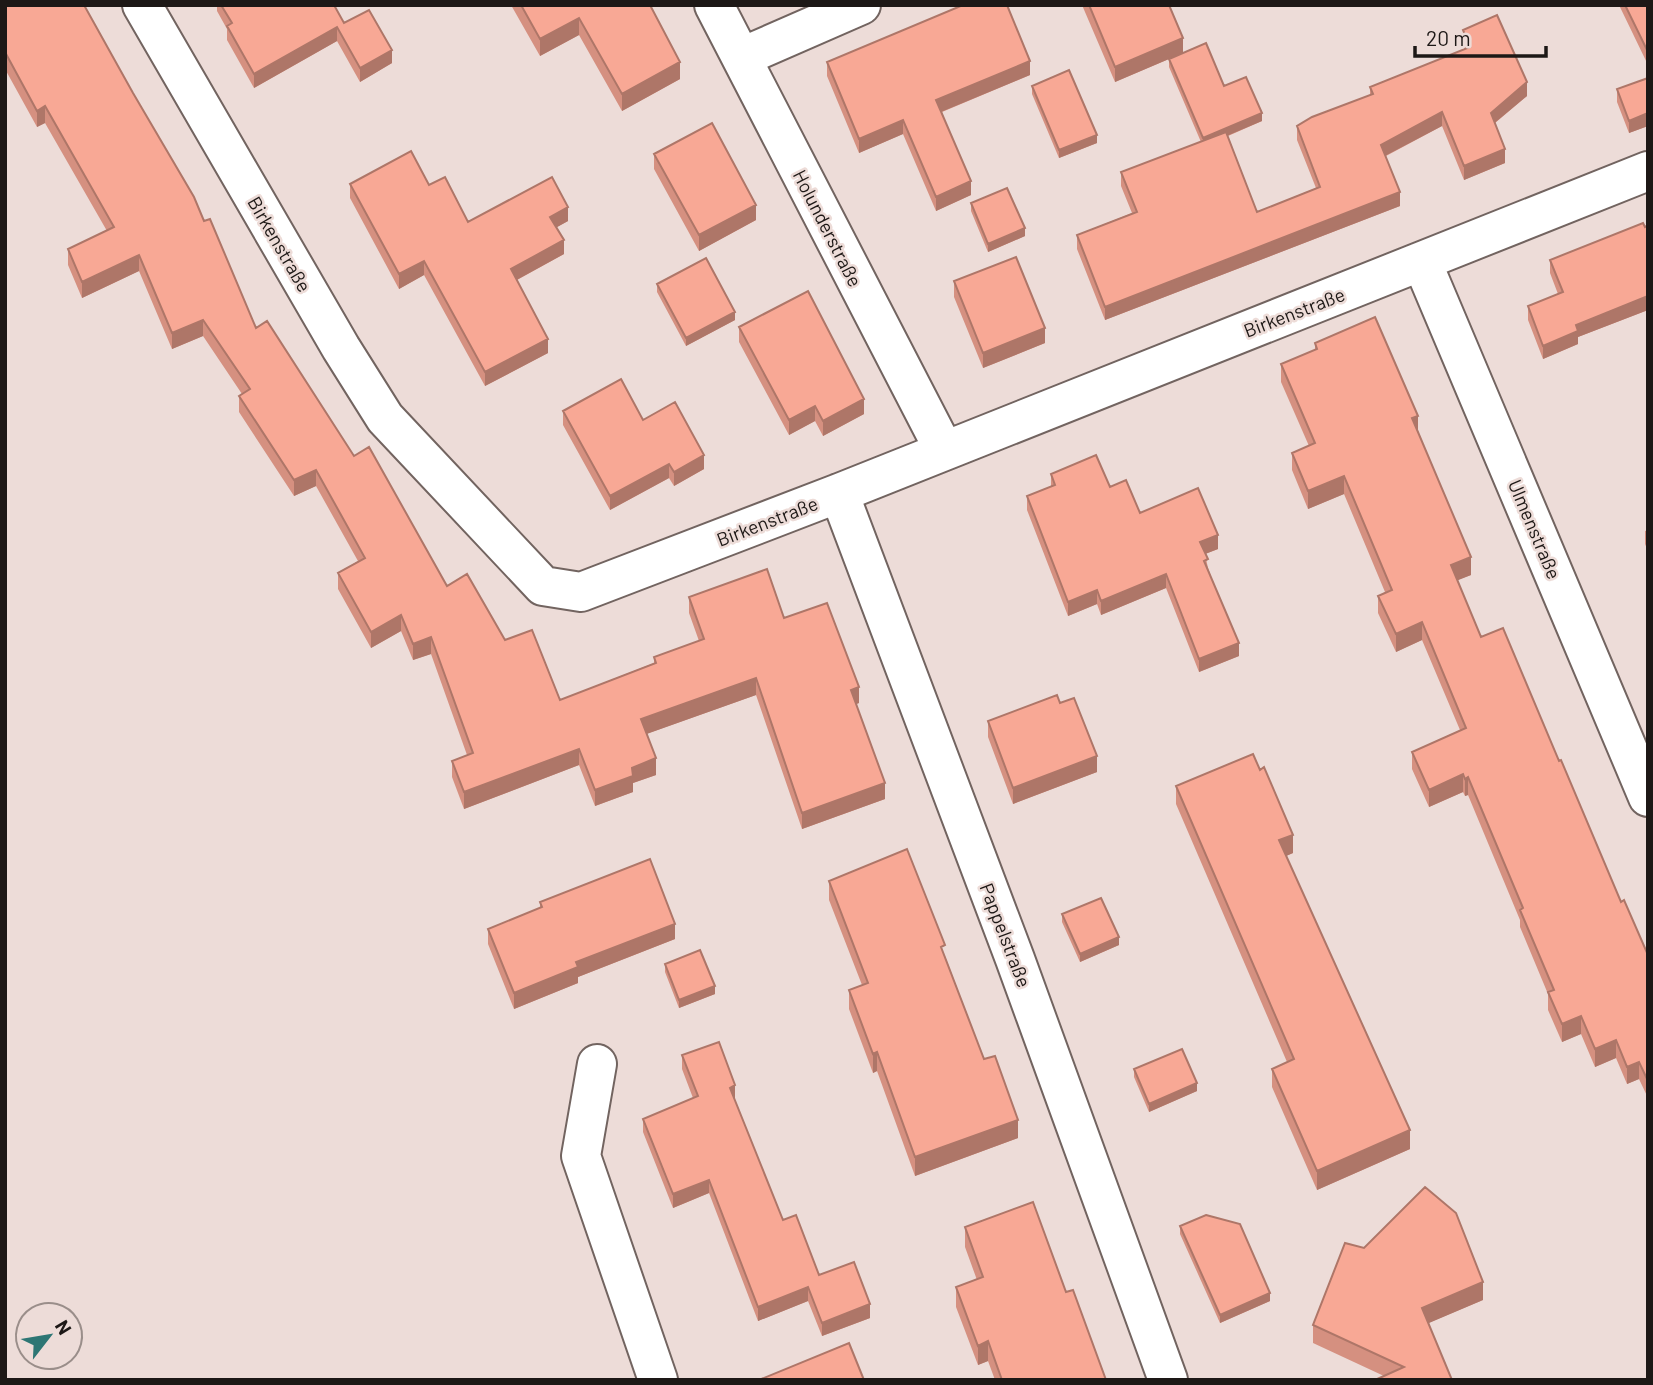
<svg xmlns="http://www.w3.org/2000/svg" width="1653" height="1385" font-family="Barlow,sans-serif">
<rect width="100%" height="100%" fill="#eddcd8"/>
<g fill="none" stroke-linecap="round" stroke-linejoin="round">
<defs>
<path id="street" d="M142,5L341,348L385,418L543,586L581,592L839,493L1648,171
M714,5L944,450
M742,57L861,5
M1422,262L1648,797
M839,493L1015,959L1168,1380
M597,1064L581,1156L658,1380"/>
</defs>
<!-- street casing -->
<use href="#street" stroke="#726460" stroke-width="42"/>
<!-- street -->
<use href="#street" stroke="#fff" stroke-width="38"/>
</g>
<!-- wall -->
<path fill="#d59080" d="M5,5L204,221L256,328L354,456L447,586L505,640L560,700L654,663V657L699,641L689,613V597L784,618L859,703L856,704L885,799L802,829L756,695L646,734L656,775L633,783V792L595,806L579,765L464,809L452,777V761L467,755L431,654L413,660L401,631L371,648L338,589V573L358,561L316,486L294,496L239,412V396L242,394L203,336L172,349L139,271L82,298L68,265V249L107,231L45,123L37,127L5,69Z
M217,5H334L344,23L392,63L360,82L337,41L254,88L227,40V29L217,11Z
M511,5H650L680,79L622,111L579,35L540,56Z
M1082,5H1169L1183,53L1224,86L1262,121L1228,136L1257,212L1316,188L1297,140V126L1370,95V87L1465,49L1463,44V30L1527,96L1495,123L1505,163L1464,180L1442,126L1386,156L1400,206L1105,320L1077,249V235L1132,213L1121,186V172L1201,142L1169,67V59L1115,82Z
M1619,5H1648V65Z
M827,62L1030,75L942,112L971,195L936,211L903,134L859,153L827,76Z
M1648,78V126L1629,133L1617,102V89Z
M1032,86L1097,143L1059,158L1032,94Z
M654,154L756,220L699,251L654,169Z
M350,184L429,185L468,222L568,221L557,227L564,254L517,280L548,353L485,386L424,275L399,289L350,198Z
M971,203L1025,236L988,252L971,211Z
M1648,225V310L1578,337V344L1543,359L1528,320V306L1558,294L1550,273V260Z
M954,281L1045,343L983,368L954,297Z
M657,284L735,320L686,346L657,292Z
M739,327L864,414L823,436L815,421L789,435L739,342Z
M1315,343L1418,431L1471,575L1457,580L1481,637L1559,761L1621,902L1648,955V1098L1639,1079L1627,1084L1616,1058L1595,1067L1581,1034L1562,1042L1548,1010V994L1520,927V920L1468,795L1465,796L1463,792L1429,807L1412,769V752L1460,730L1422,640L1396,652L1378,613V596L1385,592L1344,494L1308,509L1292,470V453L1309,446L1281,382V364L1315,350Z
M563,411L643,420L704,469L674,486L669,478L610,510L563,425Z
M1051,474L1110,487L1140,513L1218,549L1205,554L1208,568L1239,656L1199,672L1166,588L1101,615L1097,604L1068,616L1027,510V496L1051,487Z
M1648,530V551L1645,544V531Z
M1060,703L1097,772L1013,804L988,737V721Z
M1176,786L1293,853L1286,856L1410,1149L1317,1190L1272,1087V1069L1287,1062L1176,804Z
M829,881L945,956L984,1059L1018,1138L915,1176L877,1071L873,1073L849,1009V990L862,985L829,900Z
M540,902L675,939L578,977V983L514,1009L488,944V929L540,908Z
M1062,914L1119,945L1080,962L1062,922Z
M665,964L715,994L679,1008L665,972Z
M682,1055L735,1099H734L783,1220L819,1275L870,1318L822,1336L808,1301L758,1321L709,1193L673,1208L643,1132V1119L693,1098L682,1069Z
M1134,1069L1197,1091L1149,1112L1134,1077Z
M1180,1226L1270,1301L1220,1323L1180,1234Z
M965,1227L1066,1292L1106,1380H995L988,1361L978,1365L956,1307V1287L977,1280L965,1247Z
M1483,1300L1428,1323L1452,1380L1384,1376L1313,1343V1325Z"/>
<!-- shaded-wall -->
<path fill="#ae7668" d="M579,18V35L540,56V39Z
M337,27V41L254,88V74Z
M1183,38V53L1115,82V67Z
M392,50V63L360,82V68Z
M1030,61V75L936,114V100Z
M680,62V79L622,111V94Z
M1527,82V96L1491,126V113Z
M45,106V123L37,127V111Z
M1442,112V126L1381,158V145Z
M1262,113V121L1203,146V138Z
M1648,113V126L1629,133V121Z
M903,120V134L859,153V139Z
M1097,135V143L1059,158V150Z
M1505,149V163L1464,180V166Z
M971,181V195L936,211V197Z
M1400,192V206L1105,320V307Z
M756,205V220L699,251V235Z
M568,207V221L550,231V217Z
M1025,228V236L988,252V244Z
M564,240V254L511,283V269Z
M139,255V271L82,298V282Z
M424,261V275L399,289V274Z
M1648,296V310L1578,337V344L1543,359V346L1576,325Z
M735,312V320L686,346V338Z
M203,320V336L172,349V333Z
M1045,328V343L983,368V353Z
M548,339V353L485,386V372Z
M864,399V414L823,436V421Z
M815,406V421L789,435V420Z
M1418,416V433L1412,418Z
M704,455V469L674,486V472Z
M669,464V478L610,510V496Z
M316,470V486L294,496V480Z
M1344,476V494L1308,509V491Z
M1218,535V549L1200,556V542Z
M1471,557V575L1451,583V565Z
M1166,574V588L1101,615V601Z
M1097,590V604L1068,616V602Z
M401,615V631L371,648V632Z
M1422,622V640L1396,652V634Z
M431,637V654L413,660V644Z
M1239,643V656L1199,672V659Z
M756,678V695L641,736V719Z
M859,687V703L851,706V690Z
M579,749V765L464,809V792Z
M1097,756V772L1013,804V788Z
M656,758V775L633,783V792L595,806V790L632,768Z
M1463,774V792L1429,807V790Z
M1468,777V795L1465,796V779Z
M885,783V799L802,829V813Z
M1293,835V853L1279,859V840Z
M675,924V939L578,977V983L514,1009V993L576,962Z
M1119,937V945L1080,962V954Z
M715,986V994L679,1008V1000Z
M1581,1016V1034L1562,1042V1024Z
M1616,1040V1058L1595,1067V1049Z
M877,1052V1071L873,1073V1054Z
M1639,1062V1079L1627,1084V1067Z
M1197,1083V1091L1149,1112V1104Z
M735,1085V1099L730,1102V1088Z
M1018,1120V1138L915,1176V1157Z
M1410,1130V1149L1317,1190V1171Z
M709,1180V1193L673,1208V1194Z
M1483,1282V1300L1422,1326V1308Z
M808,1287V1301L758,1321V1307Z
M1270,1293V1301L1220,1323V1315Z
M870,1304V1318L822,1336V1323Z
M988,1341V1361L978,1365V1346Z"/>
<!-- building -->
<path fill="#f8a895" stroke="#ae7668" stroke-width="2" d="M5,5H84L133,93L194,197L204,221L210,219L256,328L267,321L354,456L369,447L447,586L467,574L505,640L532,630L560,700L656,663L654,657L704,639L689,597L767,569L784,618L827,603L859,687L851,690L885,783L802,813L756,678L641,719L656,758L632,768L633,776L595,790L579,749L464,792L452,761L473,753L431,637L413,644L401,615L371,632L338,573L365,558L316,470L294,480L239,396L250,389L203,320L172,333L139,255L82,282L68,249L114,227L45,106L37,111L5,52Z
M221,5H334L344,23L369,10L392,50L360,68L337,27L254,74L227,26L232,23Z
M521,5H650L680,62L622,94L579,18L540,39Z
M963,5H1007L1030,61L936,100L971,181L936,197L903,120L859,139L827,62Z
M1089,5H1169L1183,38L1115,67Z
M1625,5H1648V52Z
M1497,15L1527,82L1491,113L1505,149L1464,166L1442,112L1381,145L1400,192L1105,307L1077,235L1137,212L1121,172L1226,132L1257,212L1320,187L1297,126L1312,117L1373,94L1370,87L1470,47L1463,30Z
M1206,43L1224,86L1246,77L1262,113L1203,138L1169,59Z
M1069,70L1097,135L1059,150L1032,86Z
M1648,78V113L1629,121L1617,89Z
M712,123L756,205L699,235L654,154Z
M411,151L429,185L445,177L468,222L552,177L568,207L550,217L564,240L511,269L548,339L485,372L424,261L399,274L350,184Z
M1007,188L1025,228L988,244L971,203Z
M1643,223L1645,227L1648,225V296L1576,325L1578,331L1543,346L1528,306L1563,292L1550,260Z
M1016,257L1045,328L983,353L954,281Z
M706,258L735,312L686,338L657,284Z
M808,291L864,399L823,421L815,406L789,420L739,327Z
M1375,317L1418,416L1412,418L1471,557L1451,565L1481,637L1503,628L1559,761L1561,760L1621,902L1624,900L1648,955V1081L1639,1062L1627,1067L1616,1040L1595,1049L1581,1016L1562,1024L1548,992L1554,990L1520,910L1523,908L1468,777L1465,779L1463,774L1429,790L1412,752L1466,728L1422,622L1396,634L1378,596L1392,590L1344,476L1308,491L1292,453L1315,443L1281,364L1317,349L1315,343Z
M621,379L643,420L675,402L704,455L674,472L669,464L610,496L563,411Z
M1096,455L1110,487L1126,480L1140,513L1198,488L1218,535L1200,542L1208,559L1204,561L1239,643L1199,659L1166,574L1101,601L1097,590L1068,602L1027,496L1055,485L1051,474Z
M1057,695L1060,703L1074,698L1097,756L1013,788L988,721Z
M1253,754L1260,770L1264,767L1293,835L1279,840L1410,1130L1317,1171L1272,1069L1294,1059L1176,786Z
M907,849L945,945L941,947L984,1059L995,1056L1018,1120L915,1157L877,1052L873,1054L849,990L868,983L829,881Z
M650,859L675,924L576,962L578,967L514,993L488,929L542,907L540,902Z
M1101,898L1119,937L1080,954L1062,914Z
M700,950L715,986L679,1000L665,964Z
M719,1042L735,1085L730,1088L783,1220L796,1215L819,1275L854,1262L870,1304L822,1323L808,1287L758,1307L709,1180L673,1194L643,1119L698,1096L682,1055Z
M1182,1049L1197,1083L1149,1104L1134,1069Z
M1425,1187L1456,1213L1483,1282L1422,1308L1452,1380H1375L1404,1367L1313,1325L1345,1243L1364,1248Z
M1033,1202L1066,1292L1073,1290L1106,1380H1002L988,1341L978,1346L956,1287L983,1277L965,1227Z
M1206,1215L1240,1224L1270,1293L1220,1315L1180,1226Z
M849,1343L864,1380H759Z"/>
<g text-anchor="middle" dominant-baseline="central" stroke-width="5" stroke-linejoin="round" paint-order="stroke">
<!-- street labels -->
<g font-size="19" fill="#1d1816" stroke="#eddcd8">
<text transform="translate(828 228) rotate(63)">Holunderstraße</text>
<text transform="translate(280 244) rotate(60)">Birkenstraße</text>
<text transform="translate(1294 312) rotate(-21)">Birkenstraße</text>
<text transform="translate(767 521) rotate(-21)">Birkenstraße</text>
<text transform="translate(1535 529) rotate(67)">Ulmenstraße</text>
<text transform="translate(1006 935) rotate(69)">Pappelstraße</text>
</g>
</g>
<!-- border -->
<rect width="1653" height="1385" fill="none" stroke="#1d1816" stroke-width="14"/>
<!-- north arrow -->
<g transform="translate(49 1336) rotate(59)"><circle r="33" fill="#eddcd8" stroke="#9a8e8a" stroke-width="2"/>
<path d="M0-5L12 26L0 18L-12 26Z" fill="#2d7674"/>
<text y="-10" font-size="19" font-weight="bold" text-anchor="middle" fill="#1d1816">N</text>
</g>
<!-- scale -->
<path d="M1415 46v10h131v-10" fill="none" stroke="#1d1816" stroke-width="3.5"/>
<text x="1426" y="46" font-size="21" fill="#1d1816" stroke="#eddcd8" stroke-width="5" paint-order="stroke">20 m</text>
</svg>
